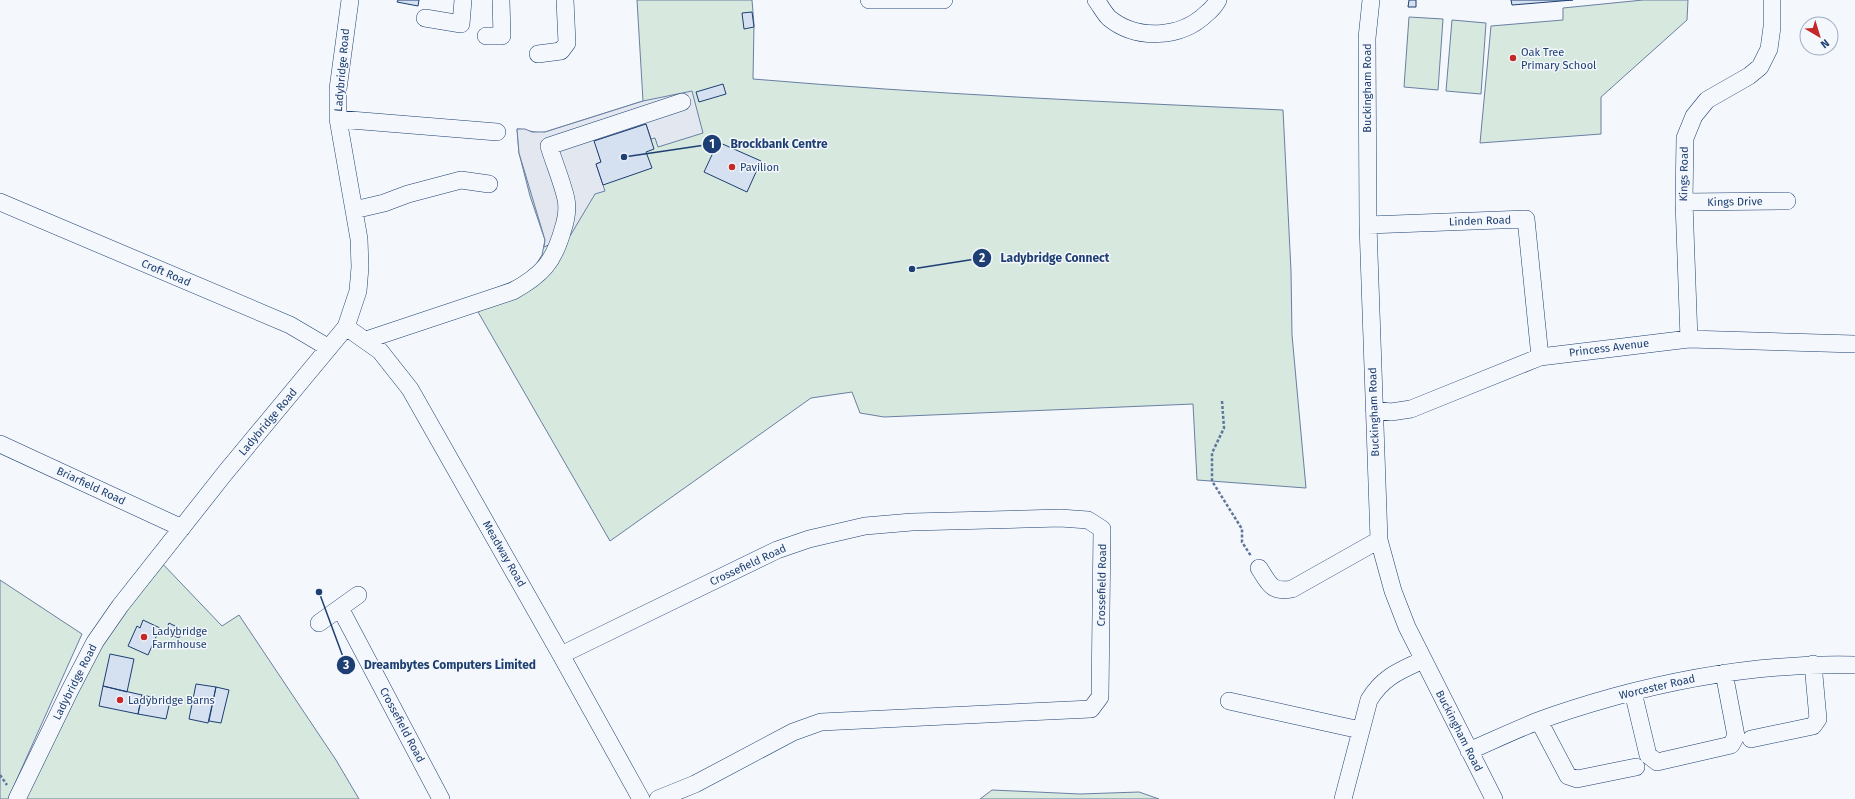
<svg xmlns="http://www.w3.org/2000/svg" width="1855" height="799" font-family="'Fira Sans',sans-serif">
<rect width="100%" height="100%" fill="#f4f7fb"/>
<!-- green -->
<path fill="#d7e8df" stroke="#687fa3" d="M637,0H752L754,25L753,79C930,94 1107,102 1283,110L1291,271L1292,335L1306,488L1197,480L1193,404L884,417L860,413L852,392L811,398L610,541L470,298L519,279L535,266L542,255L545,240L530,196L519,153L517,129C527,129 534,134 545,132L643,101Z
M1643,0H1688L1687,20L1601,97V134L1480,143L1491,26L1563,20V8Z
M1409,17L1443,19L1438,90L1404,87Z
M1452,20L1486,23L1481,94L1446,91Z
M158,559L222,626L239,615L336,760L359,799H17L69,690Z
M0,580L82,634L8,799H0Z
M992,790L1080,794L1139,792L1159,799H980Z"/>
<!-- parking -->
<path fill="#e3e8f0" stroke="#687fa3" d="M692,91L703,133L658,147L655,138L651,139L646,124L595,141L601,162L596,164L605,191L595,194L570,236L544,247L545,240L519,153L517,129H525L532,132H545L643,101Z"/>
<!-- building -->
<path fill="#d5e0f0" stroke="#1d3f73" d="M398,0H419L418,6L397,2Z
M1409,0H1416V7H1408Z
M1511,0H1573L1512,5Z
M752,12L754,27L744,29L742,13Z
M723,84L726,94L699,102L696,92Z
M646,124L654,149L646,152L652,168L603,185L596,164L601,162L594,141Z
M718,142L761,161L747,192L704,172Z
M143,620L160,628L148,655L128,646L137,626L140,628Z
M169,623L183,630L179,638L165,632Z
M110,654L134,659L127,692L103,686Z
M196,684L216,687L208,723L189,719Z
M103,686L142,695L138,714L99,706Z
M216,687L229,690L221,723L209,721Z
M142,695L170,701L166,719L138,714Z"/>
<g fill="none" stroke-linecap="round" stroke-linejoin="round">
<defs>
<path id="minor" d="M869,0H944
M1096,0C1100,5 1104,13 1109,18C1137,41 1181,38 1206,14C1211,10 1215,6 1218,0
M1371,0L1367,38L1368,225L1379,540L1393,591L1407,627L1494,799
M425,18L461,24L463,0
M486,36H502L501,0
M538,54L561,51L567,43L565,0
M338,119L497,132
M0,202L290,325L329,348
M1684,202L1787,201
M354,210L384,203L408,194L461,180L489,184
M1368,225L1526,219L1540,357
M346,327L380,351L410,389L561,655L641,799
M1689,339L1684,202L1685,138L1694,116L1707,100L1749,76L1760,67L1769,49L1772,27V0
M366,340L513,291C542,275 554,262 563,229C566,220 568,209 566,199C562,181 554,163 549,146L682,102
M1374,410L1391,412L1411,409L1540,357L1689,339L1855,344
M0,444L182,528
M1259,568C1269,583 1271,593 1292,589L1379,540
M340,608L441,799
M319,623L358,595
M561,655L777,550L809,539L865,526L912,522L1060,518L1088,520L1102,529L1100,697L1091,709L821,722L793,732L695,784L658,799
M1633,692L1648,755L1657,762L1731,745L1736,736L1724,673
M1229,701L1360,730
M1539,721L1568,776L1577,779L1636,767
M1751,739L1813,726L1818,719L1813,664
M1469,751C1492,741 1515,730 1538,721C1562,712 1588,704 1613,697C1693,675 1772,663 1855,665
M17,799L70,690L95,642L120,606L225,473L346,327L358,291L360,267L359,239L338,119V89L350,0
M1343,799L1369,700C1383,677 1399,671 1423,660"/>
</defs>
<!-- minor casing -->
<use href="#minor" stroke="#1d3f73" stroke-width="18"/>
<!-- path -->
<path stroke="#5e769c" stroke-width="2.5" stroke-dasharray="3 2" stroke-linecap="butt" d="M1222,401L1224,428L1212,453V481L1242,529V542L1251,556
M0,775L7,785"/>
<!-- minor -->
<use href="#minor" stroke="#f4f7fb" stroke-width="17"/>
</g>
<!-- markers -->
<g fill="#c62828" stroke="#f4f7fb" stroke-width="1.5">
<circle cx="1513" cy="58" r="4"/>
<circle cx="732" cy="167" r="4"/>
<circle cx="144" cy="637" r="4"/>
<circle cx="120" cy="700" r="4"/>
</g>
<g text-anchor="middle" dominant-baseline="central" stroke-width="3" stroke-linejoin="round" paint-order="stroke">
<!-- poi labels -->
<g font-size="11" fill="#1d3f73" stroke="#f4f7fb" text-anchor="start">
<text x="1521" y="52">Oak Tree<tspan x="1521" dy="13">Primary School</tspan></text>
<text x="740" y="167">Pavilion</text>
<text x="152" y="631">Ladybridge<tspan x="152" dy="13">Farmhouse</tspan></text>
<text x="128" y="700">Ladybridge Barns</text>
</g>
<!-- street labels -->
<g font-size="11" fill="#1d3f73" stroke="#f4f7fb">
<text transform="translate(342 70) rotate(-85)">Ladybridge Road</text>
<text transform="translate(1367 88) rotate(-90)">Buckingham Road</text>
<text transform="translate(1684 174) rotate(-89)">Kings Road</text>
<text transform="translate(1735 202) rotate(-1)">Kings Drive</text>
<text transform="translate(1480 221) rotate(-2)">Linden Road</text>
<text transform="translate(166 273) rotate(23)">Croft Road</text>
<text transform="translate(1609 348) rotate(-7)">Princess Avenue</text>
<text transform="translate(1374 412) rotate(-92)">Buckingham Road</text>
<text transform="translate(268 422) rotate(-50)">Ladybridge Road</text>
<text transform="translate(91 486) rotate(25)">Briarfield Road</text>
<text transform="translate(504 554) rotate(60)">Meadway Road</text>
<text transform="translate(748 565) rotate(-25)">Crossefield Road</text>
<text transform="translate(1102 585) rotate(-89)">Crossefield Road</text>
<text transform="translate(75 682) rotate(-63)">Ladybridge Road</text>
<text transform="translate(1657 687) rotate(-13)">Worcester Road</text>
<text transform="translate(402 725) rotate(62)">Crossefield Road</text>
<text transform="translate(1459 731) rotate(63)">Buckingham Road</text>
</g>
</g>
<!-- callouts -->
<path fill="none" stroke="#1d3f73" stroke-width="1.5" d="M624 157L712 144M912 269L982 258M319 592L346 665"/>
<g fill="#1d3f73" stroke="#f4f7fb" stroke-width="1.5">
<circle cx="624" cy="157" r="4"/>
<circle cx="912" cy="269" r="4"/>
<circle cx="319" cy="592" r="4"/>
<circle cx="712" cy="144" r="10"/>
<circle cx="982" cy="258" r="10"/>
<circle cx="346" cy="665" r="10"/>
</g>
<g font-size="12" text-anchor="middle" font-weight="bold" fill="#fff">
<text x="712" y="148">1</text>
<text x="982" y="262">2</text>
<text x="346" y="669">3</text>
</g>
<g font-size="12" text-anchor="middle" font-weight="bold" fill="#1d3f73" stroke="#f4f7fb" stroke-width="3" stroke-linejoin="round" paint-order="stroke">
<text x="779" y="148">Brockbank Centre</text>
<text x="1055" y="262">Ladybridge Connect</text>
<text x="450" y="669">Dreambytes Computers Limited</text>
</g>
<!-- north arrow -->
<g transform="translate(1819 36) rotate(142)"><circle r="19" fill="#f4f7fb" stroke="#9eadc5"/>
<path d="M0-3L7 15L0 10L-7 15Z" fill="#c62828"/>
<text y="-6" font-size="11" font-weight="bold" text-anchor="middle" fill="#1d3f73">N</text>
</g>
</svg>
